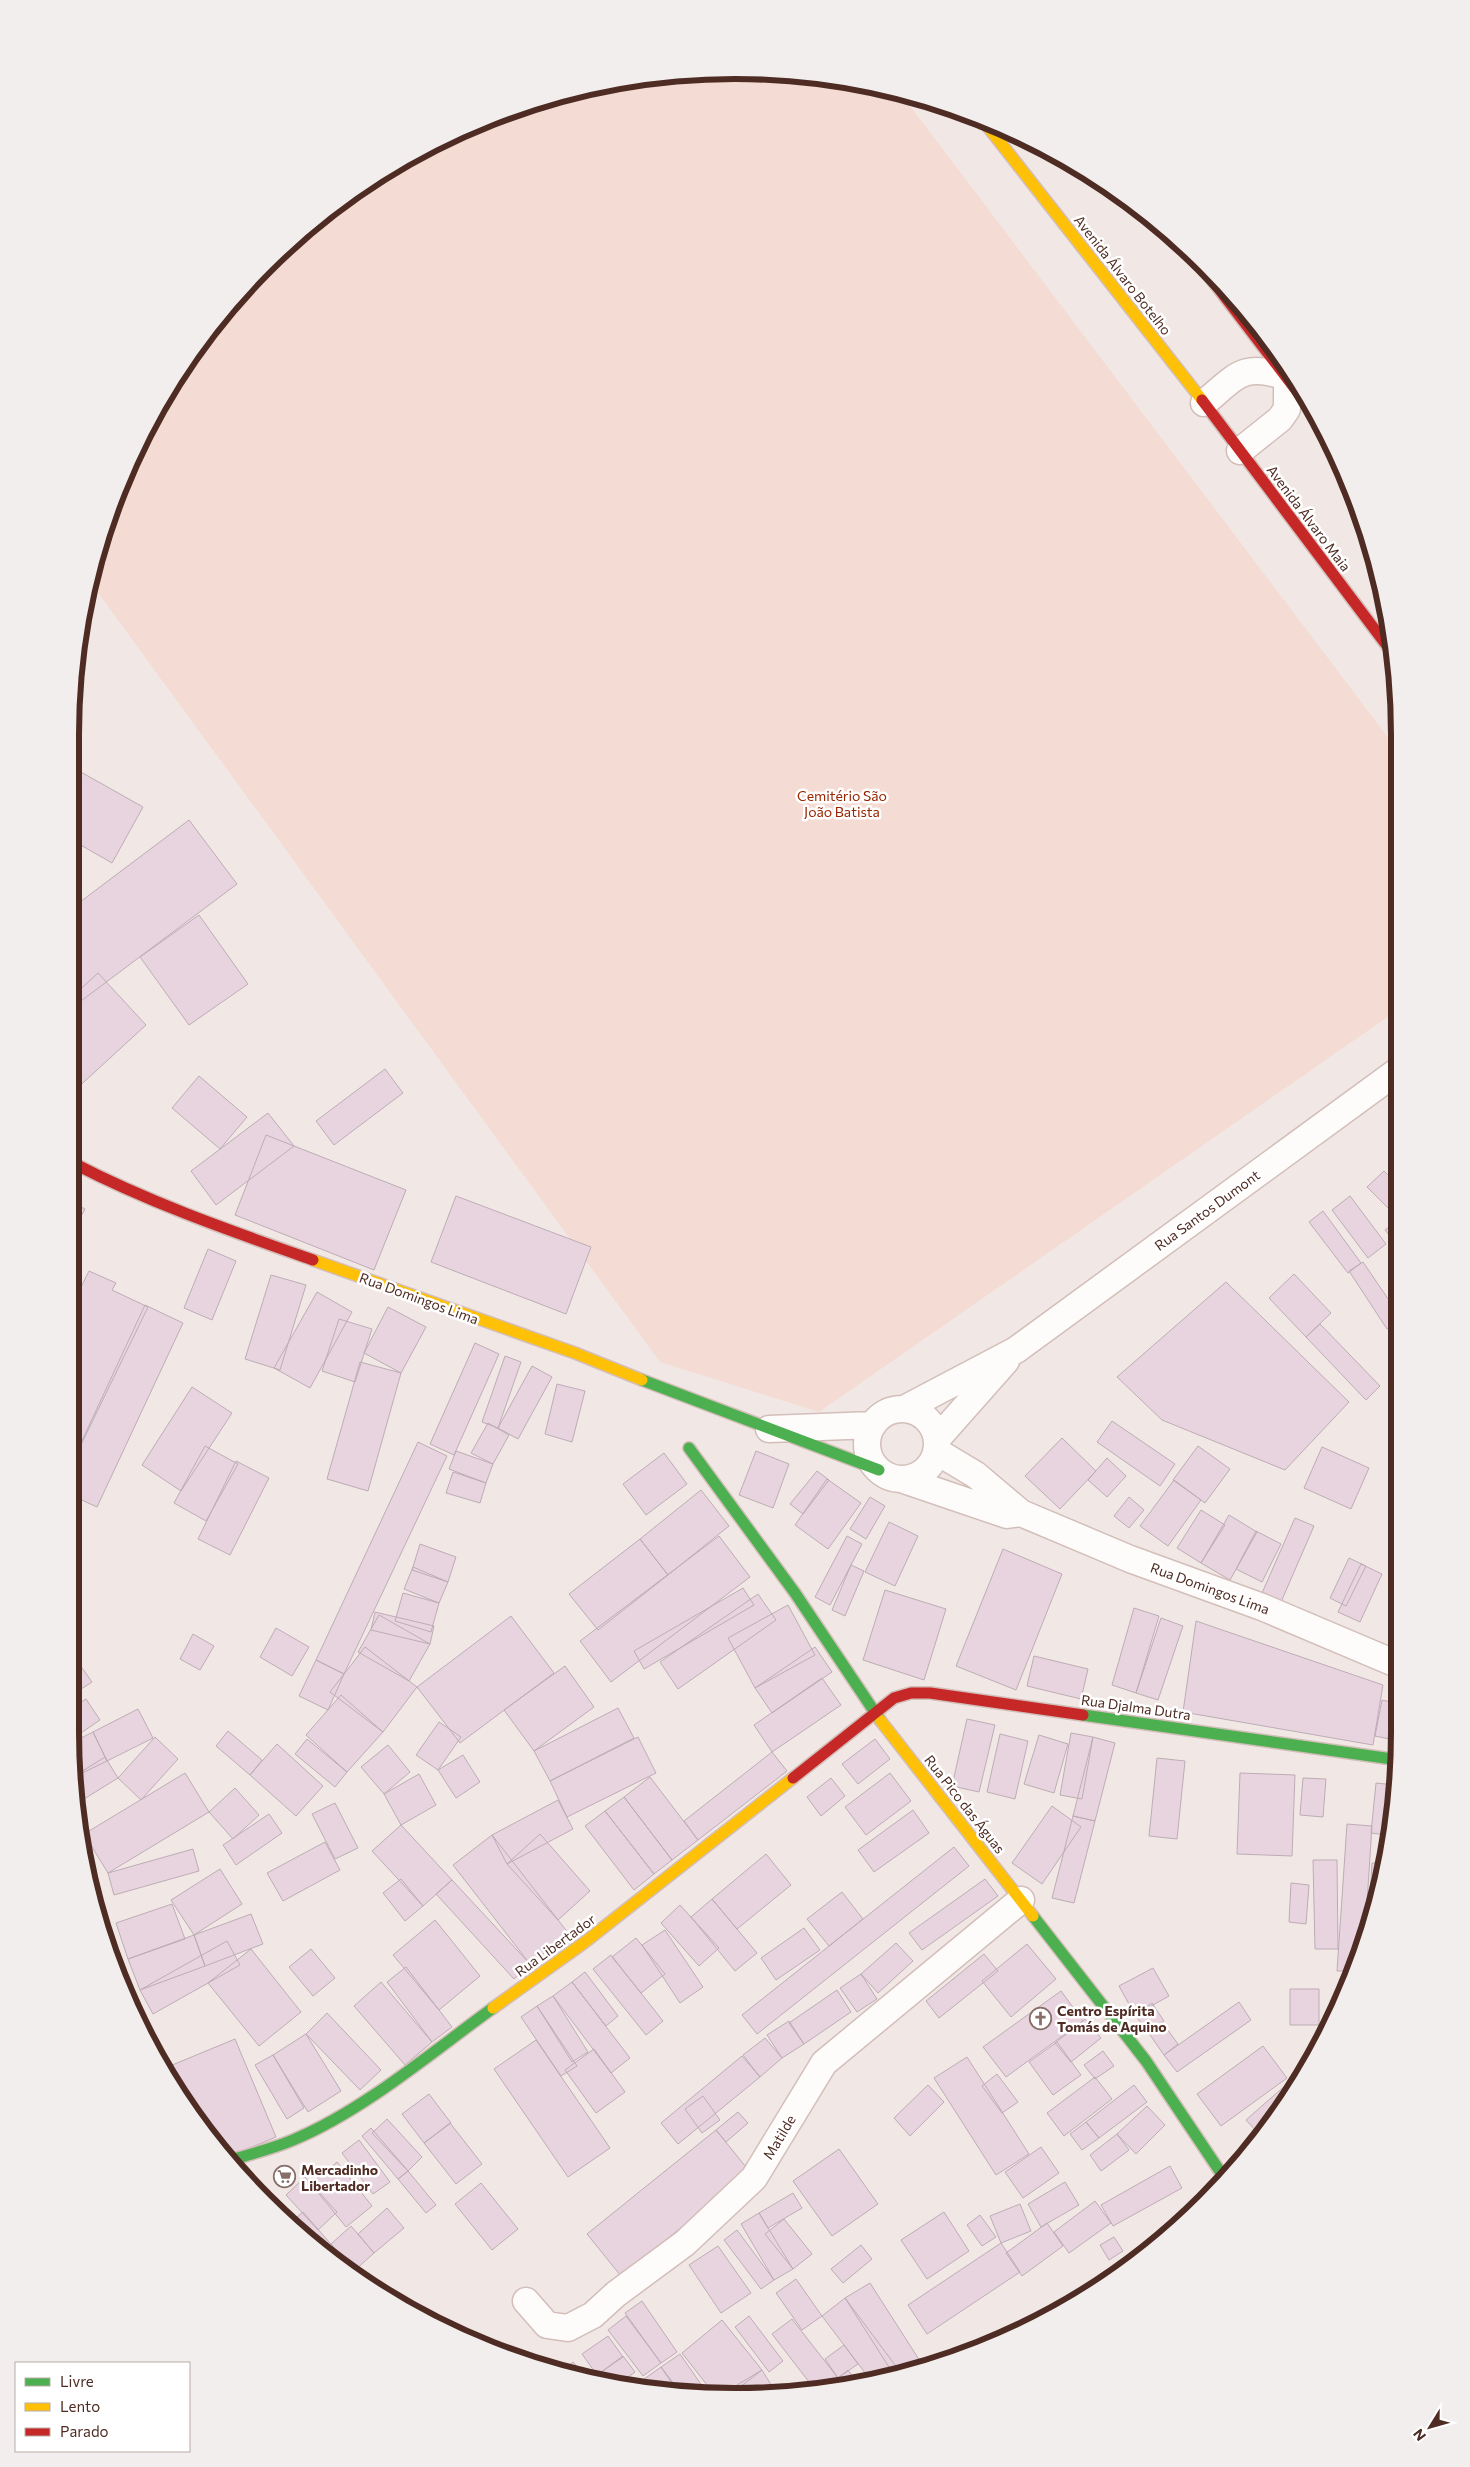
<svg xmlns="http://www.w3.org/2000/svg" width="1470" height="2467" font-family="Commissioner,sans-serif">
<rect width="100%" height="100%" fill="#f1e8e5"/>
<!-- green -->
<path fill="#f4dbd4" d="M735,70L864,83L901,94L1399,752V1009L819,1412L660,1362L93,586L105,521L182,366L265,265L365,182L480,121L605,83Z"/>
<!-- building -->
<path fill="#e8d4df" stroke="#bdacb5" d="M72,767L143,807L112,863L72,840Z
M189,820L237,884L73,1007L72,908Z
M199,915L248,984L189,1025L140,957Z
M98,973L146,1025L73,1092V996Z
M385,1069L403,1093L334,1145L316,1121Z
M199,1076L247,1117L220,1149L172,1108Z
M268,1113L294,1146L216,1205L191,1171Z
M266,1135L406,1190L374,1270L235,1215Z
M1384,1171L1399,1186V1219L1367,1187Z
M456,1196L591,1247L566,1314L431,1262Z
M1350,1196L1386,1244L1368,1258L1332,1210Z
M73,1203L85,1209L73,1231Z
M1323,1211L1361,1263L1348,1273L1309,1222Z
M1399,1220V1247L1385,1230Z
M208,1249L236,1261L212,1320L184,1308Z
M1363,1262L1399,1315V1322L1387,1329L1349,1271Z
M89,1271L116,1283L112,1290L148,1307L74,1459V1285L75,1283L81,1287Z
M1294,1274L1331,1313L1306,1337L1269,1298Z
M271,1275L306,1285L280,1370L245,1359Z
M1226,1282L1349,1402L1285,1470L1162,1420L1117,1377Z
M317,1292L352,1312L310,1388L274,1368Z
M145,1305L183,1323L97,1507L75,1497L74,1458Z
M388,1307L426,1327L401,1373L364,1353Z
M339,1319L372,1329L355,1382L322,1371Z
M1320,1324L1380,1386L1366,1400L1306,1337Z
M475,1343L499,1354L454,1455L430,1444Z
M505,1356L521,1362L498,1428L482,1422Z
M360,1362L401,1373L368,1491L327,1479Z
M532,1366L552,1377L518,1439L498,1428Z
M557,1384L585,1391L572,1442L545,1434Z
M192,1387L232,1413L181,1491L142,1465Z
M1112,1421L1175,1464L1160,1486L1097,1442Z
M488,1423L509,1435L493,1464L471,1453Z
M1062,1438L1096,1471L1060,1509L1025,1476Z
M418,1442L447,1456L344,1674L316,1660Z
M205,1446L238,1464L206,1521L174,1503Z
M1198,1446L1230,1469L1205,1503L1173,1480Z
M1322,1447L1369,1468L1351,1509L1304,1488Z
M456,1451L493,1464L486,1483L449,1469Z
M756,1451L789,1464L773,1508L739,1495Z
M664,1453L687,1484L646,1515L623,1484Z
M1107,1458L1126,1476L1107,1497L1088,1480Z
M236,1461L269,1478L230,1555L198,1539Z
M817,1471L829,1480L803,1514L790,1504Z
M453,1472L486,1483L480,1503L446,1493Z
M827,1479L861,1503L828,1549L795,1525Z
M1174,1480L1201,1500L1168,1546L1140,1526Z
M701,1490L729,1526L668,1575L640,1539Z
M870,1497L885,1506L866,1539L850,1529Z
M1129,1497L1144,1510L1129,1528L1114,1516Z
M1201,1510L1225,1525L1201,1563L1177,1548Z
M1229,1515L1257,1532L1230,1580L1201,1563Z
M1295,1518L1314,1526L1281,1602L1262,1593Z
M889,1522L918,1536L895,1586L865,1572Z
M1256,1531L1281,1544L1262,1582L1236,1569Z
M719,1536L750,1577L611,1682L580,1641Z
M847,1536L862,1544L830,1605L815,1597Z
M640,1539L668,1575L598,1630L569,1594Z
M420,1544L456,1557L448,1582L412,1570Z
M1003,1549L1062,1574L1016,1690L956,1666Z
M1349,1558L1366,1566L1346,1606L1330,1598Z
M1361,1564L1382,1574L1360,1622L1338,1612Z
M851,1565L864,1571L845,1616L832,1610Z
M413,1567L448,1582L439,1603L404,1589Z
M743,1588L754,1605L644,1669L634,1651Z
M885,1590L946,1609L924,1680L863,1660Z
M403,1593L439,1603L431,1632L395,1621Z
M758,1594L776,1620L678,1689L660,1662Z
M788,1605L815,1655L755,1688L728,1638Z
M1134,1608L1159,1616L1136,1693L1112,1685Z
M375,1612L434,1626L430,1644L371,1630Z
M379,1615L430,1644L409,1681L358,1652Z
M511,1616L554,1673L460,1743L417,1687Z
M1161,1618L1183,1626L1158,1700L1136,1693Z
M1196,1621L1383,1685L1373,1745L1183,1712Z
M276,1628L309,1647L292,1676L260,1657Z
M193,1634L214,1646L200,1670L180,1659Z
M365,1647L417,1687L383,1732L330,1692Z
M815,1647L832,1672L772,1713L755,1688Z
M1034,1656L1088,1669L1081,1699L1027,1686Z
M75,1658L92,1682L75,1693Z
M316,1660L344,1674L328,1710L299,1696Z
M565,1666L594,1707L534,1751L504,1710Z
M822,1678L841,1705L772,1752L754,1725Z
M341,1695L383,1732L347,1772L306,1735Z
M86,1699L100,1720L75,1737V1706Z
M1382,1700L1399,1704V1741L1375,1736Z
M618,1708L634,1738L550,1781L534,1751Z
M138,1709L153,1738L107,1761L93,1732Z
M967,1719L995,1725L979,1792L952,1786Z
M439,1722L461,1737L438,1770L416,1755Z
M228,1731L262,1760L250,1775L216,1746Z
M93,1732L107,1761L76,1776L75,1741Z
M1071,1733L1093,1737L1082,1799L1060,1795Z
M1000,1734L1028,1741L1015,1799L987,1792Z
M1039,1735L1068,1744L1054,1793L1024,1784Z
M155,1737L178,1759L141,1800L118,1778Z
M638,1737L656,1773L567,1817L550,1781Z
M1093,1737L1115,1743L1095,1821L1073,1816Z
M307,1739L347,1772L335,1787L295,1754Z
M875,1739L890,1759L858,1784L842,1764Z
M277,1744L323,1786L296,1816L250,1775Z
M388,1745L410,1772L384,1794L361,1767Z
M772,1752L787,1771L698,1840L684,1821Z
M463,1755L480,1782L456,1798L438,1770Z
M105,1757L118,1778L76,1804V1775Z
M1157,1758L1185,1761L1177,1839L1149,1836Z
M185,1773L209,1812L108,1873L84,1834Z
M890,1773L911,1801L866,1835L845,1807Z
M1240,1773L1295,1775L1292,1856L1237,1854Z
M419,1774L436,1805L401,1825L384,1794Z
M650,1777L698,1840L672,1860L624,1797Z
M831,1778L845,1796L821,1816L807,1797Z
M1303,1778L1326,1779L1323,1817L1300,1815Z
M1376,1783L1395,1785L1387,1835L1371,1833Z
M1394,1783H1397L1391,1815Z
M235,1788L259,1815L233,1839L209,1812Z
M624,1797L672,1860L654,1874L605,1811Z
M558,1800L573,1829L507,1864L492,1835Z
M335,1803L358,1848L335,1859L312,1814Z
M1052,1806L1081,1827L1042,1884L1012,1863Z
M913,1810L929,1833L874,1872L858,1850Z
M605,1811L654,1874L634,1890L585,1826Z
M269,1814L282,1833L236,1865L223,1845Z
M1073,1816L1095,1821L1074,1903L1052,1898Z
M1347,1824L1372,1826L1364,1948L1352,1971H1337Z
M401,1825L452,1880L423,1906L372,1851Z
M540,1834L590,1891L558,1920L507,1864Z
M492,1835L569,1934L530,1964L453,1865Z
M325,1842L340,1870L283,1901L267,1873Z
M954,1847L969,1866L757,2034L742,2015Z
M193,1849L199,1871L114,1895L108,1873Z
M766,1854L791,1885L737,1929L712,1899Z
M1313,1860H1337L1338,1949H1315Z
M1372,1863H1381L1368,1931Z
M220,1869L242,1904L194,1935L171,1900Z
M401,1879L423,1906L405,1921L383,1893Z
M985,1879L998,1896L922,1950L909,1933Z
M452,1880L530,1964L514,1979L436,1894Z
M1291,1883L1309,1885L1306,1924L1289,1922Z
M842,1892L863,1919L829,1946L807,1919Z
M712,1899L757,1953L735,1971L691,1917Z
M172,1904L185,1939L128,1959L116,1923Z
M680,1905L719,1948L699,1966L661,1923Z
M251,1914L263,1944L205,1966L194,1935Z
M435,1920L480,1976L439,2010L393,1955Z
M804,1928L820,1950L776,1980L761,1958Z
M665,1930L703,1987L680,2003L642,1945Z
M194,1935L205,1966L140,1990L128,1959Z
M636,1938L665,1974L641,1993L612,1957Z
M227,1941L240,1965L153,2014L140,1990Z
M896,1943L913,1961L878,1993L861,1974Z
M1027,1944L1056,1979L1011,2017L982,1981Z
M251,1949L301,2012L259,2046L208,1983Z
M311,1949L335,1978L313,1996L289,1967Z
M984,1954L998,1971L939,2018L926,2001Z
M611,1955L663,2021L646,2035L593,1969Z
M406,1967L452,2027L432,2042L387,1982Z
M1153,1968L1169,1996L1135,2015L1119,1986Z
M585,1972L618,2016L606,2026L572,1982Z
M861,1974L877,1999L857,2012L840,1988Z
M381,1982L432,2042L405,2065L354,2006Z
M572,1982L630,2058L611,2073L553,1996Z
M1290,1989H1319V2025H1290Z
M837,1990L851,2012L804,2044L789,2023Z
M1061,1991L1083,2021L1006,2077L983,2047Z
M553,1996L588,2052L572,2062L537,2006Z
M1239,2002L1251,2020L1177,2072L1164,2055Z
M1152,2003L1164,2021L1148,2032L1135,2015Z
M537,2006L577,2066L561,2076L521,2017Z
M327,2013L381,2070L360,2090L306,2034Z
M1085,2019L1101,2038L1071,2062L1055,2043Z
M789,2021L804,2044L782,2058L767,2035Z
M1162,2022L1178,2044L1164,2055L1148,2032Z
M306,2034L341,2091L308,2112L273,2055Z
M765,2038L782,2058L760,2077L743,2055Z
M235,2039L276,2137L226,2158L207,2137L165,2068Z
M536,2040L610,2148L568,2177L494,2069Z
M1057,2042L1081,2075L1053,2095L1029,2062Z
M1263,2046L1287,2078L1221,2126L1197,2094Z
M594,2049L625,2092L596,2113L565,2070Z
M1103,2051L1114,2066L1095,2079L1084,2065Z
M273,2055L304,2108L287,2119L255,2065Z
M742,2056L760,2077L678,2144L661,2123Z
M967,2057L1029,2154L996,2175L934,2078Z
M1304,2069L1288,2101L1259,2134L1246,2120Z
M997,2074L1018,2102L1002,2113L982,2086Z
M1095,2077L1112,2099L1064,2136L1047,2113Z
M928,2085L944,2102L910,2136L894,2118Z
M1134,2085L1147,2102L1099,2138L1086,2122Z
M429,2094L451,2123L424,2143L402,2114Z
M703,2096L720,2120L702,2133L685,2109Z
M1147,2106L1165,2125L1136,2154L1117,2134Z
M738,2112L748,2123L726,2142L716,2130Z
M387,2119L422,2157L408,2171L372,2133Z
M1086,2122L1099,2138L1082,2150L1070,2134Z
M450,2123L482,2164L456,2184L424,2143Z
M371,2128L408,2171L398,2179L362,2136Z
M716,2130L750,2172L621,2276L587,2234Z
M1117,2134L1129,2150L1101,2171L1090,2155Z
M359,2140L390,2182L373,2194L342,2153Z
M1041,2147L1059,2173L1023,2198L1005,2172Z
M839,2149L878,2204L832,2236L793,2181Z
M337,2162L372,2206L346,2227L311,2184Z
M1170,2166L1182,2188L1113,2226L1101,2205Z
M408,2171L436,2205L426,2213L398,2179Z
M305,2177L337,2212L318,2230L286,2195Z
M1065,2182L1079,2205L1041,2227L1028,2204Z
M481,2183L518,2229L492,2250L455,2204Z
M793,2193L802,2208L768,2228L759,2213Z
M1095,2201L1111,2223L1069,2253L1054,2232Z
M1020,2204L1031,2231L1001,2243L990,2216Z
M387,2208L404,2228L374,2253L358,2234Z
M303,2212L336,2250L330,2255L290,2223Z
M944,2212L969,2251L927,2279L901,2240Z
M759,2213L793,2269L774,2280L741,2224Z
M980,2215L996,2237L982,2246L967,2225Z
M784,2219L812,2254L793,2269L765,2234Z
M1047,2223L1063,2246L1022,2276L1006,2253Z
M351,2226L374,2253L354,2271L331,2244Z
M737,2230L774,2280L761,2289L724,2240Z
M1114,2237L1123,2251L1109,2260L1100,2245Z
M1156,2240L1158,2243L1112,2276L1108,2271Z
M1001,2243L1020,2272L927,2334L908,2305Z
M861,2245L872,2259L843,2283L831,2269Z
M718,2246L751,2293L721,2313L689,2265Z
M796,2279L822,2316L802,2330L776,2293Z
M870,2283L920,2361L902,2373L894,2375L845,2298Z
M845,2298L901,2373L872,2382L844,2345L822,2316Z
M642,2301L677,2352L661,2363L625,2313Z
M626,2316L661,2363L643,2376L608,2330Z
M749,2316L783,2361L769,2372L735,2327Z
M792,2319L838,2378L823,2390L816,2391L772,2334Z
M722,2320L762,2370L731,2394H714L682,2353Z
M608,2336L623,2357L597,2375L582,2354Z
M844,2345L858,2364L838,2378L825,2359Z
M680,2354L707,2393L678,2392L661,2367Z
M623,2356L635,2372L617,2385L601,2382L597,2375Z
M573,2362L588,2379L560,2373Z
M661,2367L680,2392L648,2391L640,2390L636,2385Z
M762,2370L778,2396L729,2394L727,2391Z
M848,2370L859,2385L837,2388L833,2382Z"/>
<g fill="none" stroke-linecap="round" stroke-linejoin="round">
<defs>
<path id="street" d="M1204,403C1237,376 1242,362 1287,377
M1240,451L1280,419L1287,409V377
M904,1409L1016,1350L1399,1070
M867 1444a35 35 0 1 1 70 0a35 35 0 1 1-70 0Z
M769,1429L873,1425
M937,1439L1006,1361
M936,1451L976,1475L1021,1513L1130,1559L1262,1607L1399,1665
M901,1479L1007,1515L1021,1513
M526,2301L547,2325L568,2328L593,2315L616,2294L685,2243L754,2178L824,2063L1021,1900"/>
<path id="fast" d="M642,1380L879,1470
M689,1448L795,1593L880,1720
M1083,1715L1399,1760
M1033,1916L1146,2061L1223,2176
M228,2161C250,2154 272,2149 293,2140C363,2111 432,2052 493,2008"/>
<path id="slow" d="M981,118L1202,400
M313,1260L575,1353L642,1380
M880,1720L1033,1916
M493,2008L585,1942L793,1778"/>
<path id="jam" d="M1193,255L1318,419
M1202,400L1391,651
M73,1163C150,1203 231,1231 313,1260
M793,1778L894,1698L911,1693H930L1083,1715"/>
</defs>
<!-- street casing -->
<use href="#street" stroke="#d3beb9" stroke-width="29"/>
<!-- fast casing -->
<use href="#fast" stroke="#d3beb9" stroke-width="14"/>
<!-- slow casing -->
<use href="#slow" stroke="#d3beb9" stroke-width="14"/>
<!-- jam casing -->
<use href="#jam" stroke="#d3beb9" stroke-width="14"/>
<!-- street -->
<use href="#street" stroke="#fdfcfb" stroke-width="26"/>
<!-- fast -->
<use href="#fast" stroke="#4caf50" stroke-width="11"/>
<!-- slow -->
<use href="#slow" stroke="#ffc107" stroke-width="11"/>
<!-- jam -->
<use href="#jam" stroke="#c62828" stroke-width="11"/>
</g>
<!-- icons -->
<defs>
<symbol id="church-ring" viewBox="-11 -11 22 22"><circle r="9.5" fill="#fff" stroke="#876e67" stroke-width="1.5"/><path d="M-1.2-6h2.4v3.5h3.3v2.4h-3.3V6h-2.4V-.1h-3.3v-2.4h3.3Z" fill="#876e67"/></symbol>
<symbol id="supermarket-ring" viewBox="-11 -11 22 22"><circle r="9.5" fill="#fff" stroke="#876e67" stroke-width="1.5"/><path d="M-6-5.5h2.5l.6 2H6L4.5 2H-2.5L-4.4-4H-6ZM-1.5 3.2a1.3 1.3 0 1 0 .1 0ZM3 3.2a1.3 1.3 0 1 0 .1 0Z" fill="#876e67"/></symbol>
</defs>
<g fill-rule="evenodd">
<use href="#church-ring" x="1028" y="2006" width="25" height="25"/>
<use href="#supermarket-ring" x="272" y="2164" width="25" height="25"/>
</g>
<g text-anchor="middle" dominant-baseline="central" stroke-width="5" stroke-linejoin="round" paint-order="stroke">
<!-- street labels -->
<g font-size="14" fill="#4e2c23" stroke="#fff">
<text transform="translate(1123 275) rotate(52)">Avenida Álvaro Botelho</text>
<text transform="translate(1309 518) rotate(53)">Avenida Álvaro Maia</text>
<text transform="translate(1207 1210) rotate(-36)">Rua Santos Dumont</text>
<text transform="translate(419 1298) rotate(20)">Rua Domingos Lima</text>
<text transform="translate(1210 1588) rotate(20)">Rua Domingos Lima</text>
<text transform="translate(1136 1707) rotate(8)">Rua Djalma Dutra</text>
<text transform="translate(965 1804) rotate(52)">Rua Pico das Águas</text>
<text transform="translate(555 1945) rotate(-36)">Rua Libertador</text>
<text transform="translate(779 2137) rotate(-59)">Matilde</text>
</g>
<!-- park labels -->
<g font-size="14" fill="#992401" stroke="#fff">
<text x="842" y="795">Cemitério São<tspan x="842" dy="16">João Batista</tspan></text>
</g>
<!-- poi labels -->
<g font-size="14" font-weight="bold" fill="#4e2c23" stroke="#fff" text-anchor="start">
<text x="1057" y="2010">Centro Espírita<tspan x="1057" dy="16">Tomás de Aquino</tspan></text>
<text x="301" y="2169">Mercadinho<tspan x="301" dy="16">Libertador</tspan></text>
</g>
</g>
<!-- crop -->
<path d="M0 0H1470V2467H0ZM735 79H735A656 656 0 0 1 1391 735V1732A656 656 0 0 1 735 2388H735A656 656 0 0 1 79 1732V735A656 656 0 0 1 735 79Z" fill="#f1eeed" fill-rule="evenodd"/>
<path fill="none" stroke="#4e2c23" stroke-width="6" d="M735 79H735A656 656 0 0 1 1391 735V1732A656 656 0 0 1 735 2388H735A656 656 0 0 1 79 1732V735A656 656 0 0 1 735 79Z"/>
<!-- legend -->
<rect x="15" y="2362" width="175" height="90" fill="#ffffff" stroke="#b8aba7"/>
<rect x="25" y="2378" width="25" height="8" fill="#4caf50" stroke="#b8aba7"/>
<text x="60" y="2387" font-size="15" fill="#4e2c23">Livre</text>
<rect x="25" y="2403" width="25" height="8" fill="#ffc107" stroke="#b8aba7"/>
<text x="60" y="2412" font-size="15" fill="#4e2c23">Lento</text>
<rect x="25" y="2428" width="25" height="8" fill="#c62828" stroke="#b8aba7"/>
<text x="60" y="2437" font-size="15" fill="#4e2c23">Parado</text>
<!-- north arrow -->
<g transform="translate(1430 2427) rotate(233)" stroke="#ffffff" stroke-width="4" paint-order="stroke">
<path d="M0-4L9 19L0 12L-9 19Z" fill="#4e2c23"/>
<text y="-8" font-size="14" font-weight="bold" text-anchor="middle" fill="#4e2c23">N</text>
</g>
</svg>
